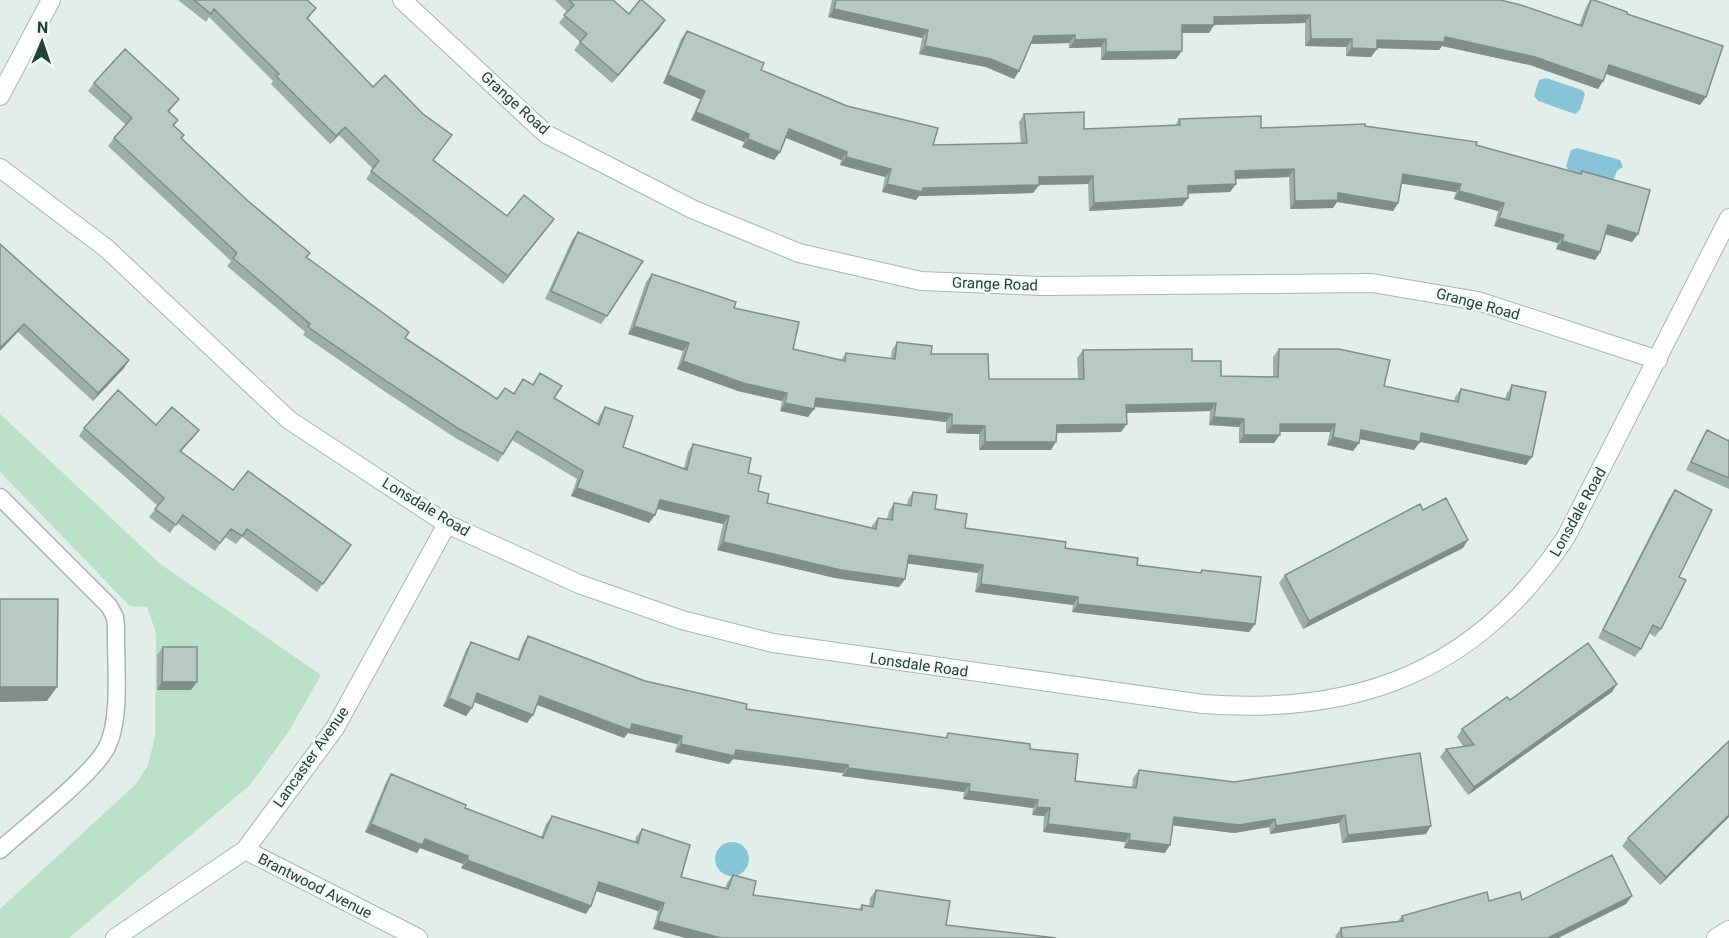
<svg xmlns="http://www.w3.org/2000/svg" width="1729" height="938" font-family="Roboto,sans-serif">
<rect width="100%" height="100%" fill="#e3eeea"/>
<!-- green -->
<path fill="#bae1c8" d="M0,414L159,563L321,675L289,731L250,785L69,938H0V909L136,784L148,765L155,736L156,633L147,607L130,606L0,472Z"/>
<!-- water -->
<path fill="#86c5d8" d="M1546,78L1582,90L1585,94L1580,110L1575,114L1538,101L1534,96L1539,80Z
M1577,148L1620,160L1623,167L1617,171L1612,183L1569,171L1566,166L1571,150Z
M715 859a17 17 0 1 1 34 0a17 17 0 1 1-34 0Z"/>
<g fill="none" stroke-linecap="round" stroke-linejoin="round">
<defs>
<path id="service" d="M0,497L109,606L115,617L116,627C115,660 122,717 107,747C93,775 26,826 0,850"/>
<path id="minor" d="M402,0L546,134L692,209L799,253L921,281L1042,286L1372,283L1478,301L1658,360
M0,96L51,0
M0,168L106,248L289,420L447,524L579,584L682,620L773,643L1203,704C1359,716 1478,670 1566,537L1729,218
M245,850L418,938
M115,938L245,850L335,728L447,524
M1716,938L1729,930"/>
</defs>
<!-- service casing -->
<use href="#service" stroke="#a5b7b2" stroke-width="19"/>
<!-- minor casing -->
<use href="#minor" stroke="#a5b7b2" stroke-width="20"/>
<!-- service -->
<use href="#service" stroke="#fff" stroke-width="16"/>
<!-- minor -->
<use href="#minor" stroke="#fff" stroke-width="18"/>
</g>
<!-- wall -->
<path fill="#9eada8" d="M178,0H307L316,8L308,19L433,161L507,216L554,219L503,284L366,179L373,169L339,135L330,144L271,84L273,81L209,17L206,22Z
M555,0H613L629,14L660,28L612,83L574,50L580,42L559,23L567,12Z
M832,0H1500L1579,25L1586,7L1590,0L1627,14L1700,105L1606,73L1603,81L1598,89L1530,65L1442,46L1439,50L1377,48L1371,57L1346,56V47L1305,46V23L1214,25L1209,33H1182L1176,59L1101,60V47L1069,48V43L1031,44L1019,71L1014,79L986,67L919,54L922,38L828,17Z
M687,31L761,70L933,145L1021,144L1019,122L1024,114L1084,129L1175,126L1179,119L1261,128L1365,126L1476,145L1579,174L1582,171L1638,234L1632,242L1605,234L1600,252L1595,260L1556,249L1558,243L1494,226L1498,211L1454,199L1456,192L1401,183L1398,203L1393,211L1337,202L1333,208L1290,209L1289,177L1235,179L1230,192L1188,193V198L1182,206L1089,211L1088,184L1039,185L1033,193L919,196L916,200L882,192L885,177L840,165L841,160L786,138L780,152L774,160L742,147L744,142L691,120L700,99L663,83L681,39Z
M94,83L179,99L169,112L178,120L174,126L184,135L182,139L248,201L310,253L307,258L405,338L497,399L505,388L514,393L523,379L533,385L540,373L554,398L596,424L600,415L605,407L623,447L684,468L688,452L693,444L748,473L758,491L767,503L872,528V526L878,518L887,519L889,511L894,503L907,505L908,500L913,492L935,509L965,528L1065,548L1137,565L1199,573L1202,570L1255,624L1249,632L1072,612L1073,605L975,592L978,573L908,563L905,579L899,587L835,578L717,550L723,524L657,509L649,523L571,496L577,479L512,440L498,462L454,437L384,391L303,335L305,332L227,266L231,261L108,146L114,138L126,125L88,91Z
M578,232L607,316L601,324L545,299L572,240Z
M0,244L124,368L93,401L18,332Z
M652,274L734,308L793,349L841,360L846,353L891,359L892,350L897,342L931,354L989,379H1078L1077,358L1083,350L1192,361L1221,376L1273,377V357L1279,349L1384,386L1454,401L1455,397L1461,389L1505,399L1507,393L1512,385L1526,465L1420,441L1414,450L1359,439V443L1353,451L1327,445L1330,432H1280L1274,443H1239V427L1209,425L1210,411L1126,413L1121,432L1057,433L1051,450H979V434L946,433V422L814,407L808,417L780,411L782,401L738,391L677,369L683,351L628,334L646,282Z
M156,425L199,430L193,438L181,451L233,490L351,545L317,592L242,537L236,544L225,537L215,551L177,523L170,533L149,517L158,506L79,436L84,428Z
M1707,430L1728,440L1729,438V489L1686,470L1702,438Z
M1675,490L1679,577L1661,629L1655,637L1649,633L1641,649L1635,657L1598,638L1669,498Z
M1463,548L1303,629L1279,583L1285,575Z
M528,636L645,681L746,709L945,738L948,733L1030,749L1075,781L1132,788L1133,778L1139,770L1234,782L1426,834L1342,843L1339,823L1270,834L1269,827L1234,833L1173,825L1165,853L1124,848L1125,842L1043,832L1044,816L1032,815L1033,808L963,799L964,792L842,776L843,773L733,759L729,764L675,752L677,744L628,733L624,738L537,705L527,723L474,702L466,716L443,706L466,650L471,642L517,660L523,644Z
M163,647L191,690H157V655Z
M1612,692L1468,795L1440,757L1446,749L1463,746L1457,737L1462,729L1510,700Z
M1729,741V817L1660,885L1622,846L1628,838Z
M391,774L465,808L541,837L546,824L552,816L635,842L636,837L642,829L681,877L725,888L727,883L733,875L753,895L859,909L862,905L869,907L870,898L876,890L950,901L653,929L658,911L596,891L586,914L461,868L463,864L420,848L417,853L365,832L386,782Z
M1522,900L1626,904L1558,938H1336L1335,936L1341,928L1398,921L1402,916L1489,901Z"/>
<!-- shaded-wall -->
<path fill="#818d88" d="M834,9L928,30L922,38L828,17Z
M1310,15L1305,23L1208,25L1214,17Z
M665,20L660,28L612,83L618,75Z
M1182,25H1214L1209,33H1176Z
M1075,35L1069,43L1029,44L1034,36Z
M1445,37L1535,57L1603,81L1598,89L1530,65L1442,46L1439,50L1371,48L1377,40Z
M1106,39L1101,47L1069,48L1075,40Z
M1311,39H1352L1346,47L1305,46Z
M925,46L991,59L1019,71L1014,79L986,67L919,54Z
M1352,48L1377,49L1371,57L1346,56Z
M1182,51L1176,59L1101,60L1106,52Z
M1609,65L1706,97L1700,105L1603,73Z
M668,75L705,91L700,99L663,83Z
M696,112L749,134L744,142L691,120Z
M345,127L339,135L330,144L336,136Z
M789,129L847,152L841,160L784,137Z
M748,139L780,152L774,160L742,147Z
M846,157L891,169L885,177L840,165Z
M1294,169L1289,177L1230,179L1235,171Z
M1403,174L1461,184L1456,192L1397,183Z
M1093,176L1088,184L1033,185L1039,177Z
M887,184L923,188L1039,185L1033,193L919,196L916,200L882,192Z
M1236,184L1230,192L1182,194L1188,186Z
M1459,191L1504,203L1498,211L1454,199Z
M1338,193L1398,203L1393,211L1337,202L1333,208L1290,209L1295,201Z
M1188,198L1182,206L1089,211L1094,203Z
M1499,218L1564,235L1558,243L1494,226Z
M554,219L548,227L503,284L508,276Z
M1608,225L1638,234L1632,242L1602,233Z
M1562,241L1600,252L1595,260L1556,249Z
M24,324L18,332L0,351V348Z
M634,326L689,343L683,351L628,334Z
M129,360L124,368L93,401L98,393Z
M683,361L787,393L782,401L738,391L677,369Z
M816,398L952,414L946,422L811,406Z
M785,403L814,409L808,417L780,411Z
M1216,403L1210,411L1121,413L1126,405Z
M1214,417L1244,419L1239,427L1209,425Z
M1127,424L1121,432L1052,433L1057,425Z
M1280,424H1335L1330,432H1274Z
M952,425L985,426L979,434L946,433Z
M199,430L193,438L174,459L180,451Z
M1361,430L1420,442L1414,450L1355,438Z
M1421,433L1532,457L1526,465L1416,441Z
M1244,435H1280L1274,443H1239Z
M1333,437L1359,443L1353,451L1327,445Z
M985,442H1056L1051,450H979Z
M577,488L655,515L649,523L571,496Z
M660,500L729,516L723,524L654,508Z
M1468,540L1463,548L1303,629L1309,621Z
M723,542L905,579L899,587L835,578L717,550Z
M909,555L983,565L978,573L903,563Z
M981,584L1078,597L1073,605L975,592Z
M1078,604L1255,624L1249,632L1072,612Z
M162,682H197L191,690H157Z
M1617,684L1612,692L1468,795L1474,787Z
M0,687H57L47,701L0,702Z
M477,693L533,715L527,723L472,701Z
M540,696L682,736L677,744L628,733L624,738L535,704Z
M449,698L472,708L466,716L443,706Z
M681,744L848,765L843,773L733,759L729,764L675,752Z
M848,768L970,784L964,792L842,776Z
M969,791L1038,800L1033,808L963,799Z
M1037,807L1050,808L1044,816L1032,815Z
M1345,815L1339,823L1270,834L1276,826Z
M1729,815V817L1660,885L1666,877Z
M1174,817L1275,819L1269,827L1234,833L1169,825Z
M371,824L425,839L468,856L463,864L420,848L417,853L365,832Z
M1048,824L1130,834L1125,842L1043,832Z
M1431,826L1426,834L1342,843L1348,835Z
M1129,840L1170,845L1165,853L1124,848Z
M467,860L591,906L586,914L461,868Z
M599,882L664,903L658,911L593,890Z
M1632,896L1626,904L1558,938H1548Z
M658,921L721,938H685L653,929Z"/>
<!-- building -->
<path fill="#b8c9c3" stroke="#818d88" stroke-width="1.5" d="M194,0H307L316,8L307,18L373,87L385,75L423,114L452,135L433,160L507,216L524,195L554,219L508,276L371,171L379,161L345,127L336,136L276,76L279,74L214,9L211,14Z
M569,0H613L629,14L640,0H642L665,20L618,75L580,42L587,34L564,15L574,5Z
M836,0H1500L1521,5L1582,26L1591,0H1594L1627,12V14L1723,46L1706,97L1609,65L1603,81L1535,57L1445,37L1444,42L1377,40V49L1352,48V39H1311L1310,15L1214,17V25H1182V51L1106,52V39L1075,40V35L1034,36L1019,71L991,59L925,46L928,30L834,9Z
M687,31L764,63L761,70L847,106L938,128L933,145L1027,143L1024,114L1084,112V129L1180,125L1179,119L1261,116V128L1365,124V126L1477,142L1476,145L1581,174L1582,171L1650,190L1638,234L1608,225L1600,252L1562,241L1564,235L1499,218L1504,203L1459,191L1461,184L1403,174L1398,203L1338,193V200L1295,201L1294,169L1235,171L1236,184L1188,186V198L1094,203L1093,176L1039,177V185L923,188L922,192L887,184L891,169L846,157L847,152L789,129L780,152L748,139L749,134L696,112L705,91L668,75Z
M125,49L179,99L168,111L178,120L173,125L184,135L181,138L248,201L310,253L306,257L409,332L405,338L497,399L505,388L514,394L523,379L533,385L540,373L562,386L554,398L599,425L605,407L633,416L623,447L687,470L693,444L751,458L748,473L761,476L758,491L769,494L767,503L876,529L878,518L892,520L894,503L911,506L913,492L937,495L935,509L967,514L965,528L1066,542L1065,548L1138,558L1137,565L1201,573L1202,570L1261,577L1255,624L1078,604V597L981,584L983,565L909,555L905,579L841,570L723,542L729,516L660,500L655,515L577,488L583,471L517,431L503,454L459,429L389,383L308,327L310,324L233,258L237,253L114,138L132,118L94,83Z
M578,232L643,261L607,316L551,291Z
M0,244L129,360L98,393L24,324L0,348Z
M652,274L736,302L734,308L799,322L793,349L845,361L846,353L895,359L897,342L932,346L931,354H988L989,379H1084L1083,350L1192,349V361H1221V376L1278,377L1279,349H1339L1390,360L1384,386L1458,402L1461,389L1509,400L1512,385L1546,392L1532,457L1421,433L1420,442L1361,430L1359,443L1333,437L1335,424H1280V435H1244V419L1214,417L1216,403L1126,405L1127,424L1057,425L1056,442H985V426L952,425V414L816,398L814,409L785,403L787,393L743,383L683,361L689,343L634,326Z
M118,390L156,425L172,407L199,430L180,451L233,490L248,471L351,545L323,584L247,529L242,536L231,529L220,543L183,515L176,525L155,509L164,498L84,428Z
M1707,430L1729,441V478L1691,462Z
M1675,490L1712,510L1679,577L1686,580L1661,629L1653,625L1641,649L1603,630Z
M1446,498L1468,540L1309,621L1285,575L1420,504L1423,510Z
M0,599H58L57,687H0Z
M528,636L645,681L747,704L746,709L947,738L948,733L1030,744V749L1078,754L1075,781L1136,788L1139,770L1234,782L1420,753L1431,826L1348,835L1345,815L1276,826L1275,819L1239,825L1174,817L1170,845L1129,840L1130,834L1048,824L1050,808L1037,807L1038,800L969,791L970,784L848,768V765L736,750L734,756L681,744L682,736L632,724L630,730L540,696L533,715L477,693L472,708L449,698L471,642L519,660Z
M1588,643L1617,684L1474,787L1446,749L1474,745L1462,729L1507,697L1510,700Z
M163,647H197V682H162Z
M1729,741V815L1666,877L1628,838Z
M391,774L466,805L465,808L543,838L552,816L638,843L642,829L690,845L681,877L728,889L733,875L756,881L753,895L862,910V905L873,907L876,890L950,901L946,925L1056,938H721L658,921L664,903L599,882L591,906L467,860L468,856L425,839L422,845L371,824Z
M1612,855L1632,896L1548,938H1342L1341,928L1403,921L1402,916L1487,892L1489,901L1520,892L1522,900Z"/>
<g text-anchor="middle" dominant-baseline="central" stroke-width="4.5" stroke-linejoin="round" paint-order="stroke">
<!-- street labels -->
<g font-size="15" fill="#21413b" stroke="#f4faf7">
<text transform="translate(515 103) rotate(42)">Grange Road</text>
<text transform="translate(995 284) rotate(2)">Grange Road</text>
<text transform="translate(1478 304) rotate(15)">Grange Road</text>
<text transform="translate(426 507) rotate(31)">Lonsdale Road</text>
<text transform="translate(1578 512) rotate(-61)">Lonsdale Road</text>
<text transform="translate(919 665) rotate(8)">Lonsdale Road</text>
<text transform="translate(311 757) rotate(-55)">Lancaster Avenue</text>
<text transform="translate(315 886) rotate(27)">Brantwood Avenue</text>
</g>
</g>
<!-- north arrow -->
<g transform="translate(42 42) rotate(2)" stroke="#f4faf7" stroke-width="4.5" paint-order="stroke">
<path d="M0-4.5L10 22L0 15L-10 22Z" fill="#21413b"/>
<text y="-9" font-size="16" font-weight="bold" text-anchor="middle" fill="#21413b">N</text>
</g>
</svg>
